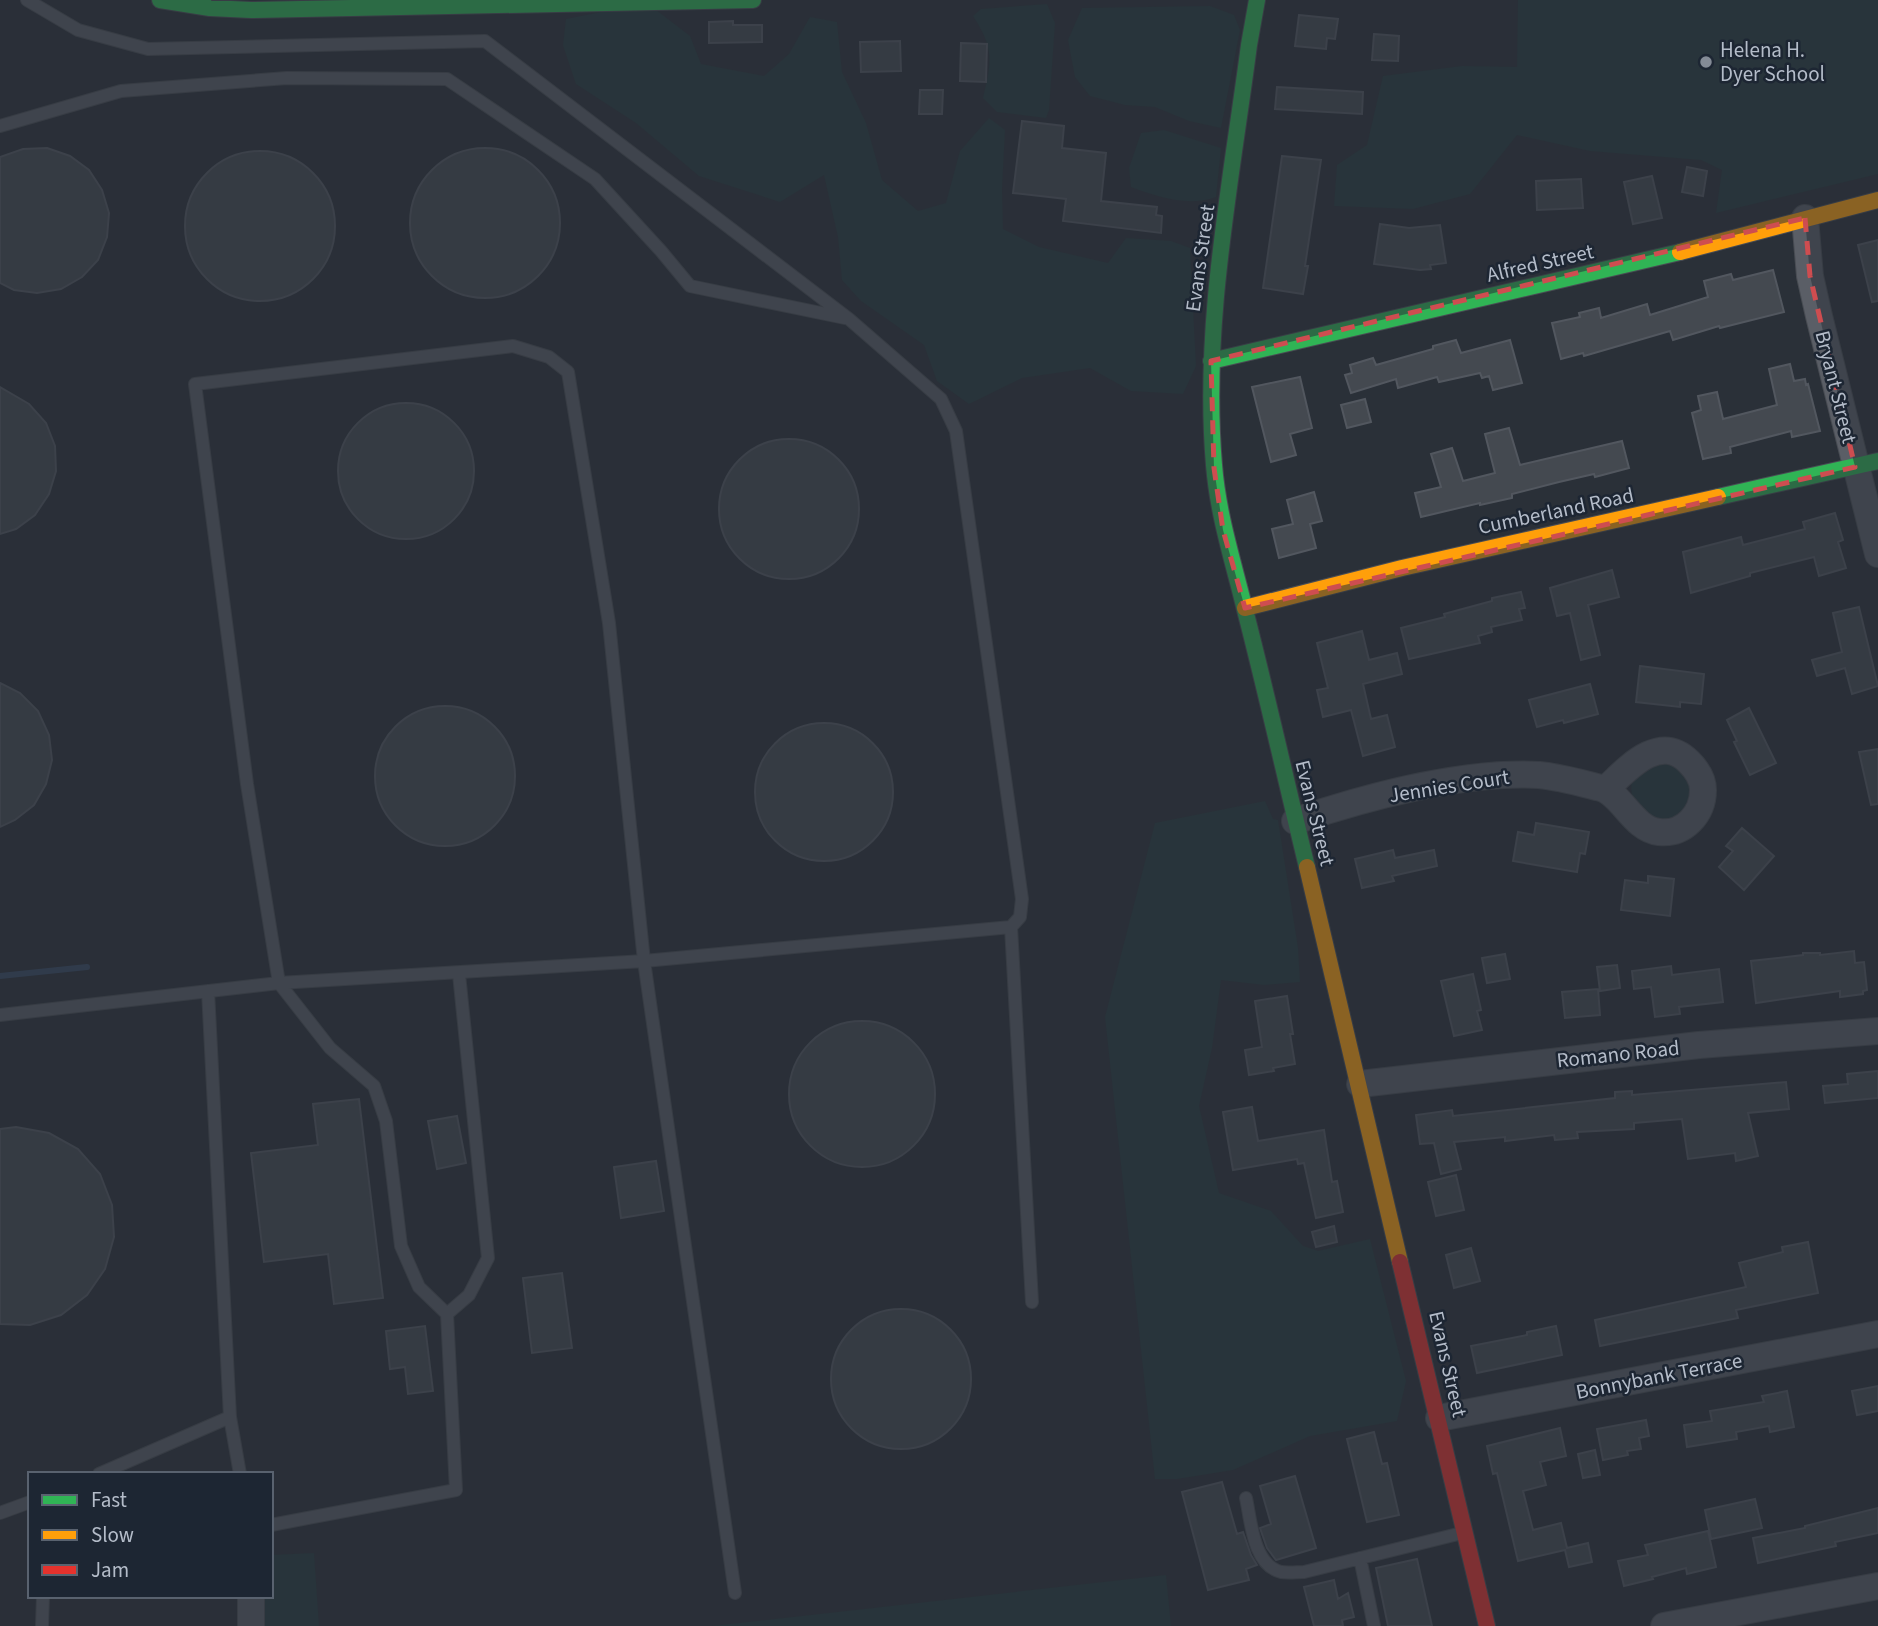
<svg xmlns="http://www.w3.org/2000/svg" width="1878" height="1626" font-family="'Source Sans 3',sans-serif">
<rect width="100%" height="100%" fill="#2a3038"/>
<!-- green -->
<path fill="#273a3e" d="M1518,0H1878V174L1716,213L1722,170L1701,160L1590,151L1517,135L1470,194L1413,209L1334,206L1337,165L1367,145L1383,76L1462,66L1517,67Z
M647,3L690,36L701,64L764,76L789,54L810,17L837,22L842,72L866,123L882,180L918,211L946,203L960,151L989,118L1005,130L1002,189L1003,229L1039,247L1108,263L1126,238L1171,241L1190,248L1196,366L1183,394L1131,391L1090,368L1022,378L969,404L937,381L924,345L861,301L842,280L838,237L824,175L780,202L699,176L636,123L576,84L563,45L566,19Z
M1047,4L1055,23L1049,110L1046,118L997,112L983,98C992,61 994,48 973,16L981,9Z
M1210,6L1234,15L1240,30L1221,128L1189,121L1155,107L1125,105L1090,96L1075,77L1068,40L1082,8Z
M1164,130L1221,148L1216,197C1188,207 1158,197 1131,187L1129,168L1141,133Z
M1675,758L1696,792L1679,818L1657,821L1632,801L1631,779L1636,769Z
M1265,801L1273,819L1278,820L1298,948L1300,982L1264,985L1221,980L1212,1048L1199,1106L1219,1193L1271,1211L1303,1246L1318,1251L1370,1239L1406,1381L1397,1421L1310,1436L1233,1470L1177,1479H1155L1105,1017L1155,823Z
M314,1553L319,1626H263V1596H271V1555Z
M1166,1575L1171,1626H712Z"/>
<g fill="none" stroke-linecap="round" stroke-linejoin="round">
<!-- stream -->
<path stroke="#384963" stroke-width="6" d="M0,976L87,967"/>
</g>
<!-- building -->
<path fill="#444950" stroke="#52575f" stroke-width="2" d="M1299,15L1338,19L1335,39L1327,38L1326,49L1295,46Z
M733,21V25H762V42L709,43V22Z
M1374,34L1399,36L1398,61L1372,60Z
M900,41L901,71L861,72L860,42Z
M961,43L987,44L986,82L960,81Z
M1277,87L1363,92L1362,114L1275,109Z
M920,90H943L942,114H919Z
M1022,121L1064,126L1062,148L1106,153L1101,201L1157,207L1156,215L1162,216L1161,233L1063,221L1066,199L1013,193Z
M47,148L70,156L89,170L102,190L109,213L107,237L98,260L82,277L61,289L37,293L14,290L0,283V157L23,149Z
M410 223a75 75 0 1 1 150 0a75 75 0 1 1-150 0Z
M185 226a75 75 0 1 1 150 0a75 75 0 1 1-150 0Z
M1282,156L1321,160L1305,266H1308L1303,294L1263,288Z
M1687,167L1707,171L1703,196L1682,192Z
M1652,176L1662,218L1633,224L1624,182Z
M1581,179L1583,208L1537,210L1536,181Z
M1380,224L1409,228L1440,225L1446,263L1430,265L1431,269L1420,270L1374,264Z
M1878,240V301L1872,302L1858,245Z
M1773,270L1784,312L1720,328L1719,326L1673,340L1670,331L1584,356L1583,353L1561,359L1552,323L1580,317L1579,313L1599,308L1601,318L1647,304L1650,315L1708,297L1704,281L1731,274L1733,280Z
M1456,340L1461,353L1510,340L1522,383L1493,390L1489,376L1482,378L1480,373L1439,382L1437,377L1398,388L1396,379L1351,393L1345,375L1352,373L1350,365L1373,358L1376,365L1433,349V346Z
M1790,364L1794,381L1805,379L1806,385L1808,384L1820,431L1792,437L1791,431L1730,447L1731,453L1703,459L1692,413L1701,410L1698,396L1717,392L1723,419L1777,405L1769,369Z
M1300,377L1312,428L1290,434L1296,455L1271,462L1252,387Z
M0,387L29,404L46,423L55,446L56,471L49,494L35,515L16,529L0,534Z
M1365,399L1371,422L1347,428L1341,405Z
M338 471a68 68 0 1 1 136 0a68 68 0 1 1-136 0Z
M1509,428L1520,465L1622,441L1629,468L1595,477L1594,474L1559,482L1512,494V498L1480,505V503L1421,517L1415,493L1441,487L1431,454L1452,448L1463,481L1495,473L1485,434Z
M719 509a70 70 0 1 1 140 0a70 70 0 1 1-140 0Z
M1314,492L1322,521L1310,524L1316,548L1279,558L1272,529L1293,524L1287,500Z
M1835,513L1843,540L1838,542L1846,568L1819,576L1814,557L1750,573V576L1691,593L1683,552L1741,537L1743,545L1805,529L1803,522Z
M1612,570L1619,597L1588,605L1600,655L1581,660L1570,613L1557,616L1550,588Z
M1521,592L1525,608L1519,609L1522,620L1491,627L1492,632L1478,636L1480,643L1409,659L1401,628L1445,617L1444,614L1492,601V598Z
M1859,607L1878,686L1852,694L1845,668L1817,676L1812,660L1842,652L1833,613Z
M1362,631L1369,660L1397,653L1402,674L1363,684L1371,719L1387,715L1395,747L1363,756L1351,710L1323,717L1317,690L1328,688L1317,643Z
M1640,666L1704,674L1701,704L1680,702V707L1636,702Z
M0,683L20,693L38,711L49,735L52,760L46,784L34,805L15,820L0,827Z
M1590,684L1598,714L1564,723L1563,720L1537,727L1529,700Z
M375 776a70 70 0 1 1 140 0a70 70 0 1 1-140 0Z
M1749,708L1776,763L1750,775L1734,742L1737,741L1727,720Z
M755 792a69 69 0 1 1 138 0a69 69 0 1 1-138 0Z
M1878,749V804L1871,805L1859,752Z
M1536,823L1589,832L1585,854L1580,853L1577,872L1513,861L1518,832L1534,835Z
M1742,828L1774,856L1744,890L1719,867L1733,851L1726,846Z
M1393,850L1395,858L1434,850L1437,866L1392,876L1394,881L1362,888L1355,859Z
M1648,876L1674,879L1670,916L1621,910L1625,880L1648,883Z
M1854,951L1855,963L1864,962L1867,990L1863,991V994L1840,997V991L1756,1003L1751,961L1803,955V953H1820V955Z
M1505,954L1510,979L1487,983L1482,958Z
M1617,965L1620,988L1600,991L1597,967Z
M1671,966L1672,975L1719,969L1723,1002L1679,1007L1680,1014L1655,1017L1651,987L1634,989L1632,971Z
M1473,974L1481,1010L1477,1011L1482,1030L1454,1036L1441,981Z
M1598,989L1600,1015L1565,1018L1562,992Z
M1287,996L1293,1034H1290L1295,1064L1273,1068L1274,1071L1249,1075L1245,1050L1262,1047L1255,1001Z
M789 1094a73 73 0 1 1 146 0a73 73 0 1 1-146 0Z
M1878,1071V1098L1825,1103L1823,1086L1848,1084L1847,1074Z
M1786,1082L1789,1109L1748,1113L1758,1156L1736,1161L1735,1153L1688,1159L1682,1119L1634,1123V1129L1577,1132L1578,1138L1555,1140L1554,1135L1505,1141V1137L1454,1142L1461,1169L1441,1174L1434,1143L1420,1144L1416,1115L1452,1110L1453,1116L1615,1098V1092L1632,1091V1095Z
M359,1099L383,1298L334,1304L328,1254L264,1262L251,1153L318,1145L313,1104Z
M1252,1107L1258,1141L1324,1130L1332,1182L1337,1181L1343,1212L1316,1218L1304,1163L1298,1164L1297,1159L1233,1170L1223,1112Z
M457,1116L466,1163L437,1169L428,1121Z
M16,1127L49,1133L78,1149L100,1174L112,1205L114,1237L105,1269L87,1295L61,1315L30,1325L0,1324V1129Z
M656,1161L664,1211L621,1218L614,1167Z
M1456,1175L1464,1210L1436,1216L1428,1182Z
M1334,1226L1337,1242L1316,1247L1312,1232Z
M1808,1242L1818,1293L1736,1310L1738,1318L1600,1346L1595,1320L1746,1287L1739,1263L1783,1252L1782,1247Z
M1471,1248L1480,1281L1454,1288L1446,1255Z
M562,1273L572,1348L532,1353L523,1278Z
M831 1379a70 70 0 1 1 140 0a70 70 0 1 1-140 0Z
M425,1326L433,1391L408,1394L405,1367L390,1369L386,1331Z
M1556,1326L1562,1355L1477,1373L1471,1346L1527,1335V1332Z
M1878,1386V1411L1857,1415L1852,1391Z
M1787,1391L1794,1427L1770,1432L1769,1426L1736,1432L1737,1439L1687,1447L1684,1425L1712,1421L1710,1411L1764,1402L1762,1396Z
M1646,1420L1649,1436L1639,1438L1641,1449L1627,1451L1628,1455L1603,1460L1597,1429Z
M1560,1428L1566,1456L1540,1462L1546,1485L1523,1491L1533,1530L1561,1523L1567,1548L1588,1543L1592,1562L1569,1567L1565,1550L1518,1561L1497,1473L1493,1474L1487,1446Z
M1374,1432L1382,1464L1387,1463L1399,1515L1367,1522L1347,1439Z
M1595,1450L1600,1475L1583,1478L1578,1454Z
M1295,1476L1316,1548L1276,1560L1267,1548L1260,1528L1271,1524L1260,1486Z
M1222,1482L1237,1534L1243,1532L1251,1555L1257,1565L1246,1569L1249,1580L1208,1590L1182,1492Z
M1755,1499L1762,1528L1711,1539L1705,1510Z
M1878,1508V1533L1835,1542L1836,1546L1758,1563L1753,1538L1805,1528V1526Z
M1708,1531L1716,1567L1687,1574L1686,1568L1652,1577L1653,1579L1624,1586L1618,1561L1648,1555L1645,1545Z
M1417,1559L1432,1626H1388L1376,1568Z
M1334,1580L1338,1599L1348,1593L1354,1617L1342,1620L1343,1626H1314L1304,1587Z"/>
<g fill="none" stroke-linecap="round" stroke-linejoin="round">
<defs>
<path id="lane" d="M0,126L121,91L287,78L447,79L595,179L661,251L690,286L845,318
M1011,927L1032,1302
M208,991L230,1417L240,1474
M0,1015L279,983L644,961L1011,927L1020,917L1022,899L956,431L941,399L849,319L485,41L148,49L78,30L27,0
M447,1314L419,1287L401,1246L386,1121L374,1086L330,1048L279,983L247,784L195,384L513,346L549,357L568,372L609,623L644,961L735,1593
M99,1474L230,1417
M1246,1498C1251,1521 1253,1565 1281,1572C1288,1573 1297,1572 1304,1572L1462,1533
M0,1513L30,1502
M271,1525L456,1490L447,1314L469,1295L488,1258L459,974
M1360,1558L1374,1626
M42,1626L43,1596"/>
<path id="street" d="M1805,218L1810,276L1819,316L1878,554
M1295,821C1366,797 1463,771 1539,775C1560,777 1581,783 1601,788C1622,794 1633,829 1659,832C1684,835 1703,814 1703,790C1703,780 1697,770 1689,762C1659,732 1627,769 1606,789
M1360,1084L1699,1045L1878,1031
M1439,1418L1878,1334
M251,1596V1626
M1664,1626L1878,1586"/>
<path id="fast" d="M160,0L210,8L251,10L753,0
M1257,0L1249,45C1231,184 1202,325 1214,465C1218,515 1233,561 1245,610C1267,695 1286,781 1307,867
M1211,361L1680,252
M1718,497L1878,461"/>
<path id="slow" d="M1680,252L1878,200
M1245,608L1402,568L1718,497
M1307,867L1400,1262"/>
<path id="jam" d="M1400,1262L1487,1626"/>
</defs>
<!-- lane casing -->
<use href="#lane" stroke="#484c53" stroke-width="14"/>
<!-- street casing -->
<use href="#street" stroke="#484c53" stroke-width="28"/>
<!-- fast casing -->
<use href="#fast" stroke="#484c53" stroke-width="18"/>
<!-- slow casing -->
<use href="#slow" stroke="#484c53" stroke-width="18"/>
<!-- jam casing -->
<use href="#jam" stroke="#484c53" stroke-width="18"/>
<!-- lane -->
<use href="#lane" stroke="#5a5e66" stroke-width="12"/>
<!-- street -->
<use href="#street" stroke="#5a5e66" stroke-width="26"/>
<!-- fast -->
<use href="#fast" stroke="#30b455" stroke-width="16"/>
<!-- slow -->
<use href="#slow" stroke="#ff9f0a" stroke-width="16"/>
<!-- jam -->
<use href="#jam" stroke="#e5322d" stroke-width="16"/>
</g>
<!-- marked area -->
<path d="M0 0H1878V1626H0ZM1805,218L1810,276L1855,467L1245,608L1223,530L1214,468L1211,361Z" fill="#2a3038" fill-opacity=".55" fill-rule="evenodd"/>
<path fill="none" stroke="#ce4d50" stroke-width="5" stroke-dasharray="14 9" stroke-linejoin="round" d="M1805,218L1810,276L1855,467L1245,608L1223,530L1214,468L1211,361Z"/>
<!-- markers -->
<circle fill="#848b96" stroke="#1d2633" stroke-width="2.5" cx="1706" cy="62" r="7"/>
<g text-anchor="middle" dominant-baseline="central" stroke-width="5" stroke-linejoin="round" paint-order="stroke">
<!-- poi labels -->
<g font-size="21" fill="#b4bcc9" stroke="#1d2633" text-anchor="start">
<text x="1720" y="50">Helena H.<tspan x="1720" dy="24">Dyer School</tspan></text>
</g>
<!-- street labels -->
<g font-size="21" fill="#b4bcc9" stroke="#1d2633">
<text transform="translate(1200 258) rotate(-82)">Evans Street</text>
<text transform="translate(1540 263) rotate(-13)">Alfred Street</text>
<text transform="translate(1836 387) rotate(76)">Bryant Street</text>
<text transform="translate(1556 511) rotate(-12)">Cumberland Road</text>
<text transform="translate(1449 786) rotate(-9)">Jennies Court</text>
<text transform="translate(1315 813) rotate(76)">Evans Street</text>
<text transform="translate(1618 1054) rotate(-6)">Romano Road</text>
<text transform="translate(1448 1364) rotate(77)">Evans Street</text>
<text transform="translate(1659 1376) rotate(-11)">Bonnybank Terrace</text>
</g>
</g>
<!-- legend -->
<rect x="28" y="1472" width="245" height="126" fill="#1d2633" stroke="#59626f" stroke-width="2"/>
<rect x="42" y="1495" width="35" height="10" fill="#30b455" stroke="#59626f" stroke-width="2"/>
<text x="91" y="1507" font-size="21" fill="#b4bcc9">Fast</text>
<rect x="42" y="1530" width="35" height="10" fill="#ff9f0a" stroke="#59626f" stroke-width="2"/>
<text x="91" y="1542" font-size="21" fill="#b4bcc9">Slow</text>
<rect x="42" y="1565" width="35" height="10" fill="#e5322d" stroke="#59626f" stroke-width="2"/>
<text x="91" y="1577" font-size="21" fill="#b4bcc9">Jam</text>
</svg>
